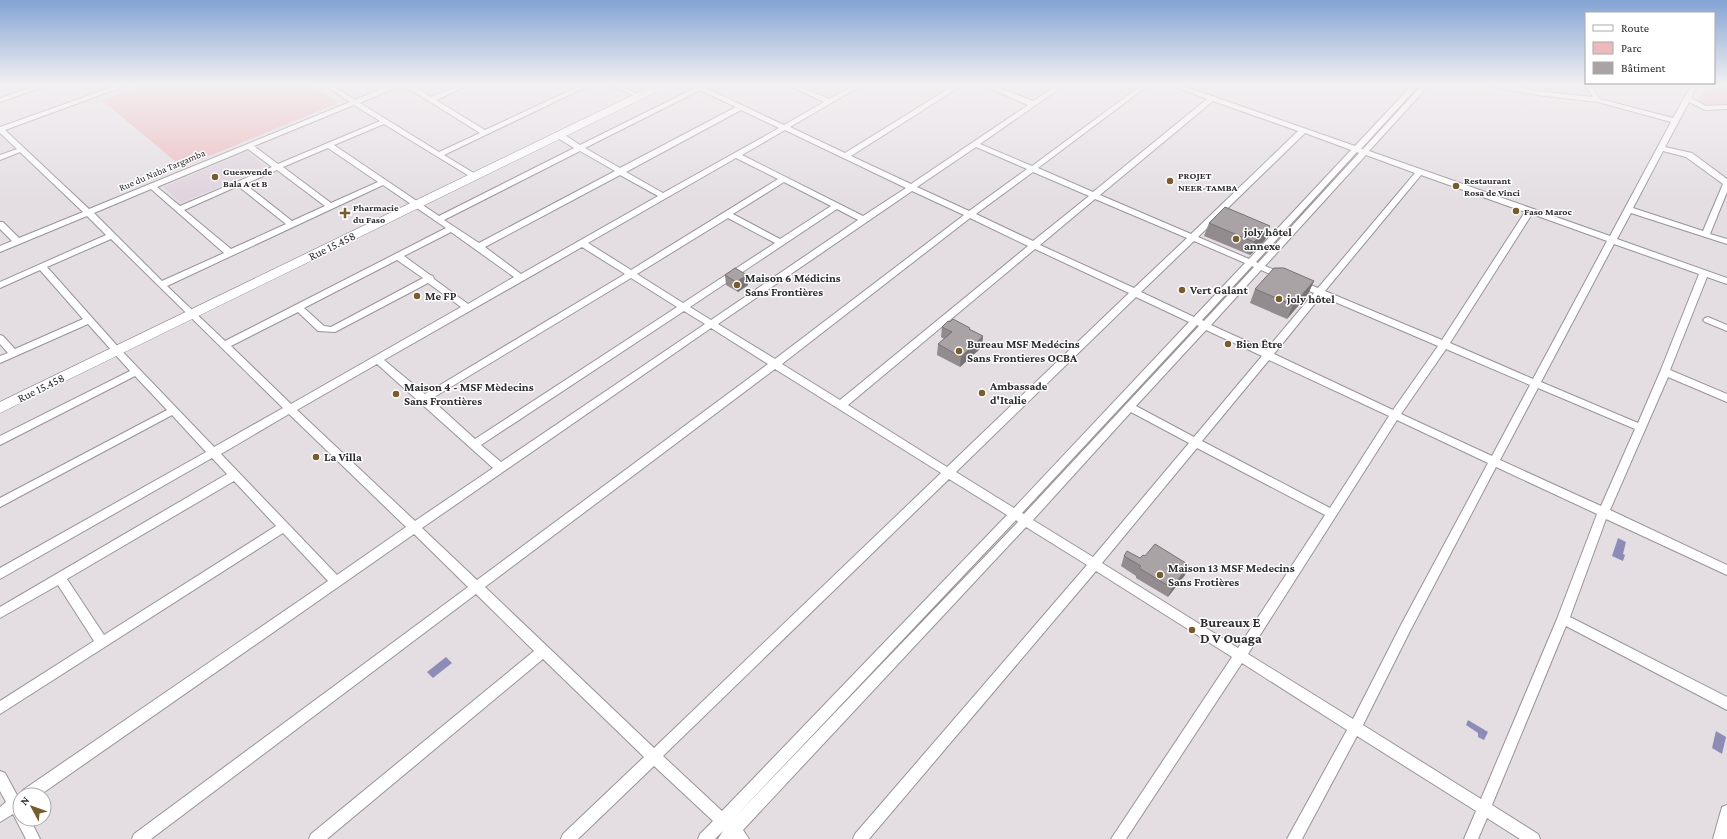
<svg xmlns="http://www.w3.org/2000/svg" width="1727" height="839" font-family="'Crimson Pro',serif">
<rect width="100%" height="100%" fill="#e4dee3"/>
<!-- built -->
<path fill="#dfd3de" d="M247,152L267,167L181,203L163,187Z"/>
<!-- green -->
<path fill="#ecb9bd" d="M146,84H310L337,101L336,104L182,167L102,100Z
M1708,84H1727V105L1708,107L1698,101Z"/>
<!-- water -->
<path fill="#8d8cb7" d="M1618,538L1626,542L1623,554L1625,555L1623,561L1612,556Z
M446,657L452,663L433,678L427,672Z
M1468,720L1488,732L1484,740L1478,737V733L1466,725Z
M1716,731L1726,737L1722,754L1712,748Z"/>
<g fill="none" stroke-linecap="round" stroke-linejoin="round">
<defs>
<path id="minor" d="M42,84H51L0,102V98Z
M121,84H130L5,130L89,209L350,102L323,84H330L355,100L393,84H410L431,97L463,84H471L436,100L485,130L584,84H592L444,155L477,175L478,177L474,179L384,124L334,145L439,216L574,148L556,137V133H562L580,145L695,88L689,84H697L784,125L824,102L786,84H794L829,99L856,84H864L790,127L845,153L956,84H964L851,156L911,184L1028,105L980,84H989L1033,101L1059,84H1066L980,144L1032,166L1143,84H1150L1038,168L1093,192L1207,99L1169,84H1178L1355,146L1413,84H1420L1361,149H1363L1423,84H1430L1369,151L1610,236L1671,122L1598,102L1537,95L1489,86L1486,84H1499L1537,91L1593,97L1584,84H1590L1600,99L1673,118L1692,84H1698L1691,98L1706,106L1727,105V109L1705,110L1689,102L1665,147L1692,153L1727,179V192L1710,234L1727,239V244L1631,213L1617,239L1727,278V284L1707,277L1670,370L1727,394V402L1668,377L1610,510L1727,565V575L1606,519L1570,617L1727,697V710L1566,626L1492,805L1538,834L1540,839H1520L1487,818L1478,839H1464L1476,811L1357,736L1302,839H1287L1347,730L1242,663L1126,839H1111L1232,657L1096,571L869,839H853L855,834L1087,565L1026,527L743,830L749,839H718L723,831L715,839H698L700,834L713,821L654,766L578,839H561L563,834L644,757L543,659L327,839H309L311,834L534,651L476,594L151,839H132L134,834L468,587L414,534L40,795H20V819H30L40,839H26L13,814L0,822V807L6,802L0,791V771L5,773L17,795H21L23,790L328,581L283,533L0,714V701L94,641L58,585L0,618V607L227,474L212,458L0,579V568L206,452L172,415L0,507V498L167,410L135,376L0,445V436L130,371L88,324L0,363V356L8,353L0,344V335L3,336L15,349L83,319L40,270L0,288V282L106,235L87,216L0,252V246L12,241L0,229V222H3L19,238L83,212L20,152L0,160V155L17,149L0,133V127ZM402,85H403L480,133L439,152L360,103ZM700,90L736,107L620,168L585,148ZM1213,101L1298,131L1191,234L1100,195ZM354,105L380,121L278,164L254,146ZM741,110L779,128L663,193L626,172ZM785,130L906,188L863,216L742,155ZM1305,133L1351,150L1249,259L1198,237ZM976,147L1027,169L969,211L917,187ZM328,148L378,182L331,203L283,167ZM248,149L272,167L180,206L157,187ZM580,151L615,171L479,243L444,220ZM1663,151L1686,157L1723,184L1703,231L1633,208ZM1357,152L1359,153L1258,263L1256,262ZM1366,155L1415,173L1318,288L1301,281H1295L1294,283L1295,285L1314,293L1266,350L1211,325L1261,270L1281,279H1287L1288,277L1287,275L1265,266ZM736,158L778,179L631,270L588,243ZM277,170L325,206L292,221L245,184ZM1033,172L1089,196L1033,241L976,214ZM620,175L658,196L521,274L485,247ZM1421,175L1525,212L1442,340L1325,291ZM784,182L831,206L780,239L733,214ZM383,185L446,228L225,341L167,286ZM238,186L286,224L231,249L184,210ZM151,189L224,253L162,281L94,213ZM912,191L964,215L775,359L718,324ZM1095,199L1187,238L1134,288L1040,245ZM837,209L858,220L711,320L690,307ZM1532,214L1607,241L1533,379L1450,343ZM728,218L775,243L683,303L637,274ZM970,218L1028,246L840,400L782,364ZM451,232L514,277L468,304L434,279L433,276L430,275L404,256ZM111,239L283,408L214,447L120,349L47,267ZM1194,241L1245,263L1194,317L1141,292ZM1614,244L1699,274L1660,372L1638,423L1541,382ZM582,247L625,274L425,394L384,360ZM1035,249L1129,293L947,467L848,405ZM397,260L423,278L331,327L324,326L304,308ZM1252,266L1254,267L1204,321L1202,320ZM631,278L677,307L475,439L431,399ZM428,283L461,307L291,404L231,346L298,312L318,331L335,332ZM1321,296L1438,346L1393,410L1274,354ZM1136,297L1189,322L1014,508L956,472ZM684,311L705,324L501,462L481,445ZM1197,325L1199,326L1024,514L1022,513ZM711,328L768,364L477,580L422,528ZM1206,330L1262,356L1194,437L1136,406ZM1446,349L1530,385L1492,456L1401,414ZM1269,360L1389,416L1330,508L1202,441ZM377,364L493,468L415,521L297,410ZM775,369L941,473L654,748L485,587ZM1538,388L1635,429L1601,506L1500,460ZM1131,412L1189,443L1093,557L1033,520ZM289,414L406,527L337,575L221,454ZM1397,420L1488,463L1402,623L1353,719L1248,654ZM1197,448L1325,515L1238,648L1102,563ZM1496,467L1597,514L1557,619L1481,799L1363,725L1410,631ZM949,479L1007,515L722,811L663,756ZM234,481L276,526L104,635L67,579ZM1016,520L1018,522L732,820Z
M608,84H616L642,96L637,97Z
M1708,317L1727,325V331L1705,322L1703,320L1705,318Z
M1727,805V839H1713L1722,807Z"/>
<path id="secondary" d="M656,84H669L668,86L0,413V402Z"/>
</defs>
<!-- minor casing -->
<use href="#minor" stroke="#999398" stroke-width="2"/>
<!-- secondary casing -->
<use href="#secondary" stroke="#999398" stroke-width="1"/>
<!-- minor -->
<use href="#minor" fill="#fff" fill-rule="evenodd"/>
<!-- secondary -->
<use href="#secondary" fill="#fff" fill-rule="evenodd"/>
</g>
<!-- wall -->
<path fill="#928c8f" d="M1209,223L1270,226L1265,240L1250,255L1204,236Z
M725,275L748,285L738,292L726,285Z
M1314,281L1308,294L1287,319L1250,303L1255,289Z
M942,327L970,328V330L982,347L960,367L937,355L938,344L944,339L941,337Z
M1124,556L1140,558L1185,575L1168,597L1136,578V576L1121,566Z"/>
<!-- shaded-wall -->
<path fill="#777274" d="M1270,226L1265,240L1250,255L1254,242Z
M747,275L748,285L738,292L736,282Z
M1314,281L1308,294L1287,319L1293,305Z
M983,336L982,347L960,367L961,357Z
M1189,565L1185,575L1168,597L1172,588Z"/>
<!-- building -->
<path fill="#aaa3a6" stroke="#777274" d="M1225,207L1270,226L1254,242L1209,223Z
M735,268L747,275L736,282L725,275Z
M1274,268H1284L1314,281L1293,305L1255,289Z
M953,319L970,328L969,329L983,336L961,357L938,344L952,332L942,327L948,321L950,322Z
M1155,544L1189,565L1172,588L1139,568L1141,566L1124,556L1127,551L1140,558L1143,555L1145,556Z"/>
<!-- sky -->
<linearGradient id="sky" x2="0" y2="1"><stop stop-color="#83a4d4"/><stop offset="0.42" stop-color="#f3f0f2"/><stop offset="1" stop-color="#f3f0f2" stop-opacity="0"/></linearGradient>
<rect width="1727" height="201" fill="url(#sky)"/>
<!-- markers -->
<g fill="#775d2e" stroke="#fff" stroke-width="1.5">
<circle cx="215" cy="177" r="4"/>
<circle cx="1170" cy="181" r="4"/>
<circle cx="1456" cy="186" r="4"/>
<circle cx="1516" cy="211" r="4"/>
<path d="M343 207h4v4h4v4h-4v4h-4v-4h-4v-4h4z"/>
<circle cx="1236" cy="239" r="4"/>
<circle cx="737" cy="285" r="4"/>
<circle cx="1182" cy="290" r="4"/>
<circle cx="417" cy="296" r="4"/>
<circle cx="1279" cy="299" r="4"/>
<circle cx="1228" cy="344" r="4"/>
<circle cx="959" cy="351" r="4"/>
<circle cx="982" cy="393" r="4"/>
<circle cx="396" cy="394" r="4"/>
<circle cx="316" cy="457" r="4"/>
<circle cx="1160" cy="575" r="4"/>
<circle cx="1192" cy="630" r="4"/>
</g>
<g text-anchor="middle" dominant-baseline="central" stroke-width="3" stroke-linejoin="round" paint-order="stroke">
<!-- far-street labels -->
<g font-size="10" fill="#2d2b2d" stroke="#fff">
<text transform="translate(162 170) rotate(-23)">Rue du Naba Targamba</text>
</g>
<!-- far-poi labels -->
<g font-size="10" font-weight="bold" fill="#2d2b2d" stroke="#fff" text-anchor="start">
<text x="223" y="171">Gueswende<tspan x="223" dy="12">Bala A et B</tspan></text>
<text x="1178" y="175">PROJET<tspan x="1178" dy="12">NEER-TAMBA</tspan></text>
<text x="1464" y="180">Restaurant<tspan x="1464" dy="12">Rosa de Vinci</tspan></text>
<text x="353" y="207">Pharmacie<tspan x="353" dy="12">du Faso</tspan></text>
<text x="1524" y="211">Faso Maroc</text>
</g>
<!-- poi labels -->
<g font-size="12" font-weight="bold" fill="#2d2b2d" stroke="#fff" text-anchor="start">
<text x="1244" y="232">joly hôtel<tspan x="1244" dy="14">annexe</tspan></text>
<text x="745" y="278">Maison 6 Médicins<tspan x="745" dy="14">Sans Frontières</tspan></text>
<text x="1190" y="290">Vert Galant</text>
<text x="425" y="296">Me FP</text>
<text x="1287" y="299">joly hôtel</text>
<text x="967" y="344">Bureau MSF Medécins<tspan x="967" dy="14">Sans Frontieres OCBA</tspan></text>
<text x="1236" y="344">Bien Être</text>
<text x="990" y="386">Ambassade<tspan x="990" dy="14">d'Italie</tspan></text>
<text x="404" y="387">Maison 4 - MSF Mèdecins<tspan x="404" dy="14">Sans Frontières</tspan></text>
<text x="324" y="457">La Villa</text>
<text x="1168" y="568">Maison 13 MSF Medecins<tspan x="1168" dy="14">Sans Frotières</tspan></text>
</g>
<!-- street labels -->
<g font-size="12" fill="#2d2b2d" stroke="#fff">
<text transform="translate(332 246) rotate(-26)">Rue 15.458</text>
<text transform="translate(41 388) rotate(-26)">Rue 15.458</text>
</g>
<!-- near-poi labels -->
<g font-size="14" font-weight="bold" fill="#2d2b2d" stroke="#fff" text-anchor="start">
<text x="1200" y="622">Bureaux E<tspan x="1200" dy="16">D V Ouaga</tspan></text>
</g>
</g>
<!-- legend -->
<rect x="1585" y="12" width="130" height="72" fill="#ffffff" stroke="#abaaab"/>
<rect x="1593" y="25" width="20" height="6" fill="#ffffff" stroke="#abaaab"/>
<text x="1621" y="32" font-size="12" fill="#2d2b2d">Route</text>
<rect x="1593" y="42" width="20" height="12" fill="#ecb9bd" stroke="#abaaab"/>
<text x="1621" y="52" font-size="12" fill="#2d2b2d">Parc</text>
<rect x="1593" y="62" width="20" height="12" fill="#aaa3a6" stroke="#abaaab"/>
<text x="1621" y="72" font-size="12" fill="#2d2b2d">Bâtiment</text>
<!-- north arrow -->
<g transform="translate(32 807) rotate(311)"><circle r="19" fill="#ffffff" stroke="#abaaab"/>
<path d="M0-3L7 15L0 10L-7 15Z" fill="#775d2e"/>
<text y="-6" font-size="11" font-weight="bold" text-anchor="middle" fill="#2d2b2d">N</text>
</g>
</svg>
